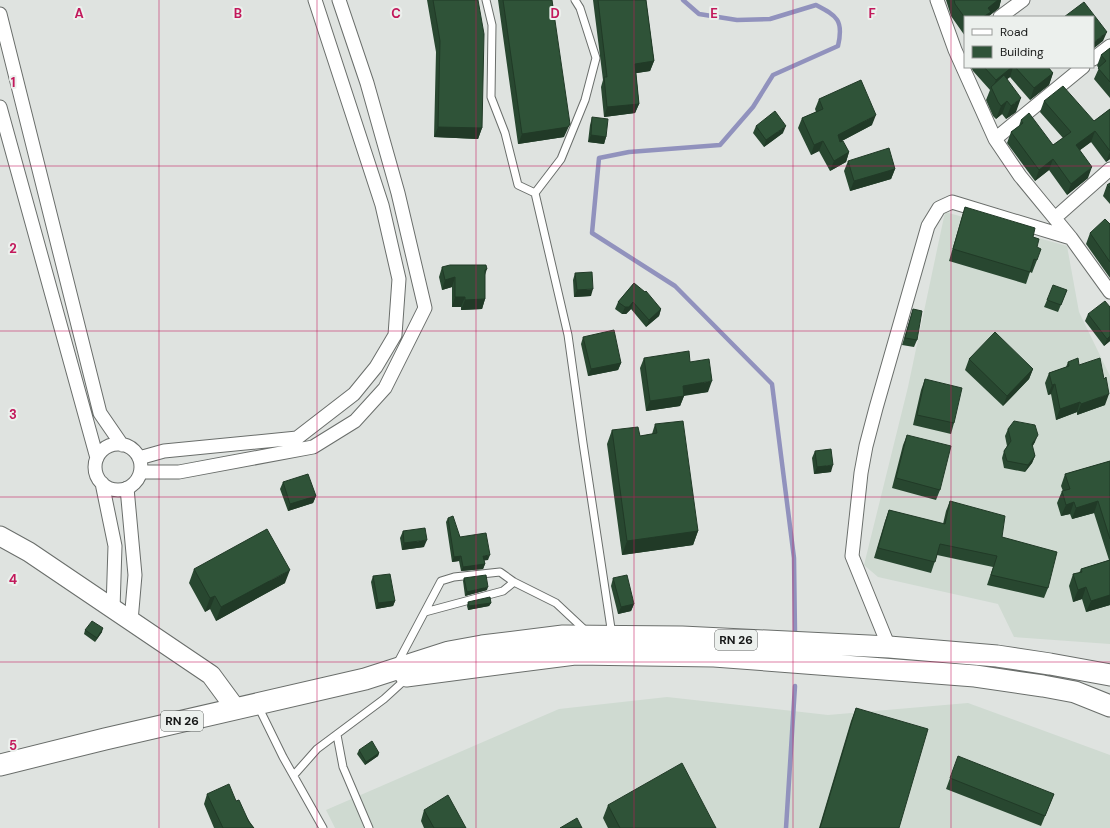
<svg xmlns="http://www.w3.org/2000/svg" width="1110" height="828" font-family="'DM Sans',sans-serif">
<rect width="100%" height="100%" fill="#dfe3e0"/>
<!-- built -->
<path fill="#cfdad1" d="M945,212L1067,246L1079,312L1110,376V644L1014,637L998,604L878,577L864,565L908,387Z
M667,697L828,715L968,703L1110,755V828H335L326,810L559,709Z"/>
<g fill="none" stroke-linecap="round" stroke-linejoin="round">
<!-- stream -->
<path stroke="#9192bd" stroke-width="4.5" d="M683,0L699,14L737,20L770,19L816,5C837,16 844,20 838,46L773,75L753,107L720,145L629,152L599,158L592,233L675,286L772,384L794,558L795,633
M786,828L795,686"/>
<defs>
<path id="lane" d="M486,0L492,25L491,97L505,133L518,185L535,193
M535,193L568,335L583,443L612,635
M535,193L561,159L585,100L596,58L580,8L575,0
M425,612L503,591L514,582
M397,664L441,581L454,577L500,572L514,582L556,603L587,632
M258,706L283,757L323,828
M337,735L343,767L369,828
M294,775L317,749L384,699L407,678"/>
<path id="street" d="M937,0L955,50L995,139L1020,176L1071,238
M0,14L100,413L122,445
M1000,17L1023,0
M1093,59L1110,46
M0,107L97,458
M995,139L1083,67
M1056,217L1110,169
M95 467a23 23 0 1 1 46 0a23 23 0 1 1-46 0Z
M139,458L164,451L297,438L354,394L376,367L395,335L399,279L382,205L315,0
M141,472H179L313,447L355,421L385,388L425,308L398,193L367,83L339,0
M102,483L115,546L113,609
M127,488L135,575L131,621
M889,647L852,556L861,473L866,446L876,408L928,226L939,208L952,202L1071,238L1110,292"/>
<path id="secondary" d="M0,536L29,552L211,675L236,709"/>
<path id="primary" d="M406,676L575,654L714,656L975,676L1043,686L1075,692L1110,706
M0,765L105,739L365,679L449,652L482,646L563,636L682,637L889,647L997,656L1050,664L1110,675"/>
</defs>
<!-- lane casing -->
<use href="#lane" stroke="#6a6e6b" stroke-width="9"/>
<!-- street casing -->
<use href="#street" stroke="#6a6e6b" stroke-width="15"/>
<!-- secondary casing -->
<use href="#secondary" stroke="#6a6e6b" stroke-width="21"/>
<!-- primary casing -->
<use href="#primary" stroke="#6a6e6b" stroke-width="23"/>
<!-- lane -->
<use href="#lane" stroke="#fff" stroke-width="7"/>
<!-- street -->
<use href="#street" stroke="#fff" stroke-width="13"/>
<!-- secondary -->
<use href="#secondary" stroke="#fff" stroke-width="19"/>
<!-- primary -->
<use href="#primary" stroke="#fff" stroke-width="21"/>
</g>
<!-- wall -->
<path fill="#284730" d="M427,0H478L482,128L478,139L434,137L436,52Z
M498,0H552L564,137L518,144Z
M593,0H646L654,61L650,71L636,73L639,104L635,113L604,117L601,87L603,80Z
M946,0H1001L999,8L989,16V17H965V36L951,16Z
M1110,48V98L1094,79L1099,68L1097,66L1101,55Z
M971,67H1048L1053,73L1049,85L1030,100L1010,77L1007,79L1016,112L1006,119L1002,114L996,119L993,116L986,100L990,90L973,71Z
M819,99L872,125L840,142L849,152L846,162L830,171L819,151L811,155L798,128L802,118L816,112L815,109Z
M1044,101L1094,121L1110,109V159L1106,162L1091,142L1080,150L1088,178L1067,195L1049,170L1035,181L1007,143L1011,132L1019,126L1021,120L1053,145L1063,138L1040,112Z
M592,117L606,137L604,144L588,142L590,125Z
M756,126L783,133L764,147L753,133Z
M848,161L895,169L891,179L850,191L844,171Z
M1110,183V204L1103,196L1107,185Z
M965,207L1033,237L1037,247V260L1032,273L1030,272L1026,284L949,261L961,220Z
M1110,224V278L1086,244L1090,233Z
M442,267L487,269L485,275V299L482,309L461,310V307H452V287L442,290L439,277Z
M575,273L591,296L574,297L573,280Z
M634,283L661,309L659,316L646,327L631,309L626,314H622L615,309L618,302Z
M1067,290L1058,312L1044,307L1047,300Z
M1110,307V341L1104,346L1085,321L1088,314Z
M913,309L917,340L914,347L902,345Z
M583,337L621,363L618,370L588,376L581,344Z
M644,358L690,362L708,392L684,396L680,406L646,411L640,368Z
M969,359L1033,369L1029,379L1003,406L965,370Z
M1068,362L1079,365L1105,405L1077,415V412L1056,420L1051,394L1048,395L1045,383L1049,373L1066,367Z
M925,379L954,423L951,434L913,425L921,390Z
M655,424L698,531L693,545L622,555L607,444L612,430L640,436L652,434Z
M1008,429L1035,442L1032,447L1035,456L1032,463L1025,472L1004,468L1002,458L1004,451L1007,446L1005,436Z
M907,435L940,490L936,500L892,488L903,445Z
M815,451L831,472L814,474L812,458Z
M1110,461V605L1086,612L1082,599L1073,602L1069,586L1073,574L1079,573L1081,569L1109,560L1094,513L1072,519L1070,514L1061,516L1057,503L1062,491H1063L1061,486L1065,474Z
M283,482L316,496L313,503L288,511L280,489Z
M950,501L1002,537L1048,588L1044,598L987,585L993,567L937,555L931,573L874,558L885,521L889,510L943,524L946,511Z
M448,518L460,537L488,560H484L485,564L483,569L461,571L459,561L452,562L446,522Z
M403,531L424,547L402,550L400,538Z
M194,569L285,583L216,621L210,609L205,612L189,583Z
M373,576L395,601L393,606L376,609L371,582Z
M464,578L487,590L465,596L463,581Z
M613,578L634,604L631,611L618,614L611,586Z
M468,602L491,603L489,606L468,610L467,606Z
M85,630L102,632L95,642L84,634Z
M856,708L899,828H819L851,721Z
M359,750L379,753L378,756L365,765L357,754Z
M950,778L1054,794L1041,826L946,789Z
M207,794L236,801L254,828H214L204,804Z
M608,805L716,828H608L603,818Z
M424,810L466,828H424L421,821Z"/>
<!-- shaded-wall -->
<path fill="#213a27" d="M998,0H1001L999,8L989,16V17H983L988,8Z
M1107,32L1103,41L1093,49V43Z
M654,61L650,71L631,74L635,64Z
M1012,67H1013L1010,77L993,90L992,89L996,80Z
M1053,73L1049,85L1030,100L1034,88Z
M1021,98L1016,112L1006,119L1011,106Z
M1007,101L1002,114L996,119L1001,106Z
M639,104L635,113L604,117L607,107Z
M876,115L872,125L834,145L838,135Z
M570,124L564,137L518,144L522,134Z
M786,126L783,133L764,147L766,140Z
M438,127L482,128L478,139L434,137Z
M1095,131L1091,142L1072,156L1076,145Z
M591,135L606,137L604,144L588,142Z
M823,141L819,151L811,155L814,145Z
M849,152L846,162L830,171L834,161Z
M1110,152V159L1106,162Z
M1053,159L1049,170L1035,181L1039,170Z
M1092,167L1088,178L1067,195L1071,184Z
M895,169L891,179L850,191L854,181Z
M455,277L452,287L442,290L445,280Z
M593,289L591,296L574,297L577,290Z
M455,297H465L461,307H452Z
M485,299L482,309L461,310L465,300Z
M633,302L631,309L626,314H622L625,307Z
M661,309L659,316L646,327L649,320Z
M1110,336V341L1104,346L1107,339Z
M621,363L618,370L588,376L591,369Z
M1033,369L1029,379L1003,406L1007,396Z
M712,381L708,392L679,396L683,386Z
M1055,384L1051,394L1048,395L1052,385Z
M1109,394L1105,405L1077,415L1081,404Z
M684,396L680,406L646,411L650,401Z
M1080,402L1077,412L1056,420L1060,409Z
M1038,435L1035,442L1029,452L1032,444Z
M1035,456L1032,463L1025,472L1028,465Z
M833,465L831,472L814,474L817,467Z
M316,496L313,503L288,511L290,504Z
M1098,501L1094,513L1072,519L1076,508Z
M1074,502L1070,514L1061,516L1066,505Z
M698,531L693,545L622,555L627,541Z
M427,540L424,547L402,550L404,543Z
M490,555L488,560L481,561L483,556Z
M461,556L459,561L452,562L454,557Z
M485,564L483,569L461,571L463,567Z
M290,570L285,583L216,621L221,607Z
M488,587L487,590L465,596L467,592Z
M1086,587L1082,599L1073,602L1078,590Z
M1110,595V605L1086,612L1091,601Z
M215,596L210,609L205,612L210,598Z
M395,601L393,606L376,609L378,603Z
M491,603L489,606L468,610L469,606Z
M634,604L631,611L618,614L621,607Z
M103,628L102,632L95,642L97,638Z
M379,753L378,756L365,765L366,762Z"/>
<!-- building -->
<path fill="#2f5338" stroke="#213a27" d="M433,0H478L484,34L482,128L438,127L440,41Z
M503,0H552L570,124L568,127L522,134Z
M598,0H646L654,61L635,64L639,104L607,107L604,77H607Z
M954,0H998L988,8L991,12L983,17H965V18L955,4Z
M1084,2L1107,32L1093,43V17H1064Z
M1110,48V82L1098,68L1106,61L1101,55Z
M984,67H1012L996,80Z
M1015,67H1048L1053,73L1034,88Z
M1004,75L1021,98L1011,106L1007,101L1001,106L998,102L991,87Z
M861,80L876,115L838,135L840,142L843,141L849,152L834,161L823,141L814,145L802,118L823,109L819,99Z
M1063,86L1094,121L1110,109V151L1095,131L1076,145L1092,167L1071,184L1053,159L1039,170L1011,132L1023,123L1021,120L1029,113L1053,145L1071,132L1044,101Z
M775,111L786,126L766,140L756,126Z
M592,117L608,119L606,137L591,135Z
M889,148L895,169L854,181L848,161Z
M1110,183V188L1107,185Z
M965,207L1035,228L1033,237L1039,239L1037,247L1041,249L1037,260L1034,259L1030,272L953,249Z
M1105,219L1110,224V262L1090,233Z
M450,265H486L487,269L485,270V299L465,300V297H455V277L445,280L442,267Z
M592,272L593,289L577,290L575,273Z
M634,283L645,292L646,291L661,309L649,320L633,302L629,307H625L618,302Z
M1053,285L1067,290L1061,305L1047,300Z
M1105,301L1110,307V336L1107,339L1088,314Z
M913,309L922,311L917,340L905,338Z
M614,330L621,363L591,369L583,337Z
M995,332L1033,369L1007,396L969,359Z
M689,351L690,362L709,359L712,381L683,386L684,396L650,401L644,358Z
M1078,358L1079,365L1100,358L1104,379L1106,377L1109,394L1081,404L1080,402L1060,409L1055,384L1052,385L1049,373L1069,366L1068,362Z
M925,379L962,388L954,423L917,415Z
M683,421L698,531L627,541L612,430L638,427L640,436L657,433L655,424Z
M1014,421L1035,425L1038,435L1032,444L1035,456L1028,465L1007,461L1004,451L1011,441L1008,429Z
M907,435L951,446L940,490L896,478Z
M831,449L833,465L817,467L815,451Z
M1110,461V539L1098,501L1076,508L1074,502L1066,505L1062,491L1070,489L1065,474Z
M308,474L316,496L290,504L283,482Z
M950,501L1005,516L1002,537L1057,552L1048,588L991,575L997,556L940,544L935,562L878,548L889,510L945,524Z
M453,516L460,537L486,533L490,555L483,556L485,564L463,567L461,556L454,557L448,518Z
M425,528L427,540L404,543L403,531Z
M267,529L290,570L221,607L215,596L210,598L194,569Z
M1110,560V595L1091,601L1086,587L1078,590L1073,574L1082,572L1081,569Z
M390,574L395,601L378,603L373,576Z
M486,575L488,587L467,592L464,578Z
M627,575L634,604L621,607L613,578Z
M490,597L491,603L469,606L468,602Z
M92,621L103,628L97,638L85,630Z
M856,708L928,729L899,828H820Z
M372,741L379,753L366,762L359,750Z
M958,756L1054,794L1045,816L950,778Z
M682,763L716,828H620L608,805Z
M229,784L236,801L239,800L249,822L254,828H223L207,794Z
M448,795L466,828H434L424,810Z
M577,818L582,828H560Z"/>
<!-- grid -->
<path fill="none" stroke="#c2185b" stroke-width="1" stroke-opacity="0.55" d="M159,0V828M317,0V828M476,0V828M634,0V828M793,0V828M951,0V828M0,166H1110M0,331H1110M0,497H1110M0,662H1110"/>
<g text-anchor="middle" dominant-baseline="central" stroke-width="4" stroke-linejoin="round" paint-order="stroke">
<!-- shield labels -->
<g fill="#ecf0ed" stroke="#575a58" stroke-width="1">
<rect x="715" y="630" width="42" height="20" rx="3"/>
<rect x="161" y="711" width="42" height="20" rx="3"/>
</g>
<g font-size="12" font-weight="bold" fill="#171918">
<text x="736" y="640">RN 26</text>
<text x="182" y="721">RN 26</text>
</g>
</g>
<g font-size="13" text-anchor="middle" font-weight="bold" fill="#c2185b" stroke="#ecf0ed" stroke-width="4" stroke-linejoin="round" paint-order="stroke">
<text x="79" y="18">A</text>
<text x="238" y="18">B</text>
<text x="396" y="18">C</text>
<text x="555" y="18">D</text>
<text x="714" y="18">E</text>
<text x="872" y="18">F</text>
<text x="13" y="87">1</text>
<text x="13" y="253">2</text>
<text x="13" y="419">3</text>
<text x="13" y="584">4</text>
<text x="13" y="750">5</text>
</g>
<!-- legend -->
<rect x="964" y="16" width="130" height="52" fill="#ecf0ed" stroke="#979a98"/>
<rect x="972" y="29" width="20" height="6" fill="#ffffff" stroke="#979a98"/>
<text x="1000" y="36" font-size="12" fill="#171918">Road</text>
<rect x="972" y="46" width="20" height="12" fill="#2f5338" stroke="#979a98"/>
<text x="1000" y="56" font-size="12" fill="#171918">Building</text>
</svg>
